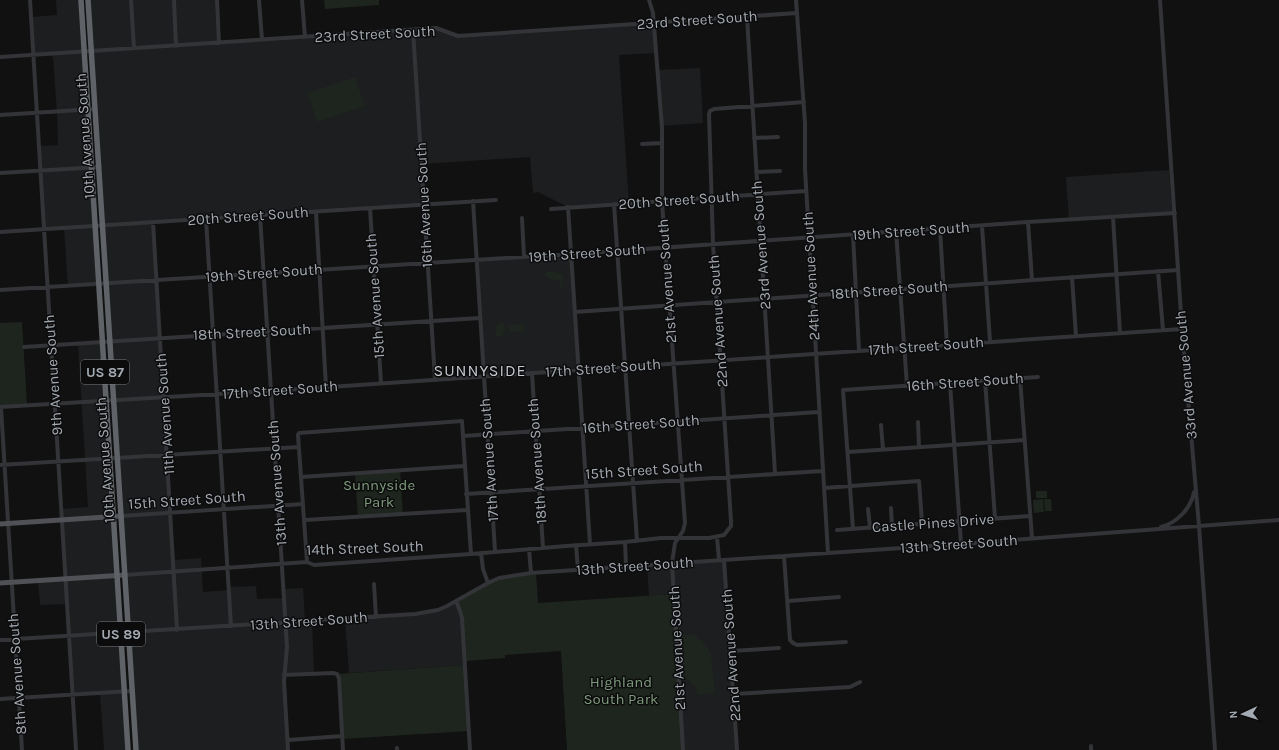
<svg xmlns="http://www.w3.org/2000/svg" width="1279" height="750" font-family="Karla,sans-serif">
<rect width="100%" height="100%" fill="#111112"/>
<!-- built -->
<path fill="#1d1e1f" d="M56,0H81L100,284L68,286L64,228L43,229L38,146L58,145L57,112L53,58L51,53L33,55L31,17L57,15Z
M88,0H217L219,42L436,28L458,36L654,23L656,53L619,55L629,203L568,207L538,192L533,193L530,157L422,164L424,205L153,222L174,560L201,558L203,592L229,590V587L256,586L257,599L284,598V589L303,588L305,621H312L314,673L284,675L289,750H135Z
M700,68L703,123L661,126L657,70Z
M1169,170L1172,213L1069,220L1066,177Z
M571,254L579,370L484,376L477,260Z
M103,342L128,750H104L100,693L73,695L67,604L40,605L38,581L65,578L61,509L88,507L78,344Z
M724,560L737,750H683L674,594L649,596L647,565Z
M456,601L460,611L465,665L349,673L345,619L429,612Z"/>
<!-- green -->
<path fill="#1e251e" d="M324,0H379V5L325,9Z
M355,77L365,106L317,122L307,93Z
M550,271L563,274L564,287H560V280H552L544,275L546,272Z
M22,322L27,405L0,407V323Z
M500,323H503L505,331L502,336L496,337L495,327Z
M524,324V331L509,332V325Z
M400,470L403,515L358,518L355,474Z
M1036,491H1047V498H1036Z
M1043,499L1044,512L1034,513L1033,500Z
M1044,499H1051L1052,511H1045Z
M536,573L538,603L674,594L683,750H567L561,651L505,655V658L465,661L462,618L456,601L499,578Z
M681,635H694L707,647L711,653L715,693L697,695L696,687L684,677Z
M465,665L469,731L342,739L337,674Z"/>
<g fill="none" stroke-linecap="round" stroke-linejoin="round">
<!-- minor -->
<path stroke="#333437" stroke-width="4" d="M30,0L76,750
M131,0L134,48
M174,0L176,46
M217,0L219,43
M259,0L262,40
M302,0L305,37
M649,0L653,13L662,128V202L685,523L683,531L675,543L672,563L683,750
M796,0L805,123V169L828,553
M1160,0L1182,329L1199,526L1215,750
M747,17L775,473
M413,30L435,379
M0,57L436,28L458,36L797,13
M0,115L95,109
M754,138L778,137
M642,144L662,143
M756,172L780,171
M0,173L100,167
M473,201L495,551
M614,204L637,541
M568,207L590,544
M370,208L381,383
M551,209L806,191
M316,212L326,387
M260,215L287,647L284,681L288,750
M1113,217L1120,333
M522,218L524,257
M206,219L231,626
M153,222L177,630
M1028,222L1032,280
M982,226L990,341
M940,229L947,345
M896,231L907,386
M0,232L496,200
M853,235L859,351
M1158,271L1163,330
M1072,277L1076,336
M0,290L617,251L1028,222L1175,213
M575,312L1178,270
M24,347L480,318
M532,373L543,548
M1020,378L1032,538
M985,380L995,518
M950,383L961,544
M0,407L300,389L1182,329
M1,407L22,750
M918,422L919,447
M881,425L883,449
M463,436L819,412
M848,452L1024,440
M0,465L299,447
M301,477L464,466
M824,488L919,481L922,523
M466,494L822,471
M891,508L892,526
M868,509L870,527
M121,516L303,504
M305,520L467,510
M1161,527C1177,523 1191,508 1194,492
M853,529L843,390L1038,377
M837,530L1030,516
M717,537L719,560
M625,542L626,566
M576,545L578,570
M529,549L531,573
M481,553L483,569L488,583
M784,556L790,640L793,643L797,645L846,642
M724,560L737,750
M307,562L298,435L299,433L462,421L471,554
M125,575L307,562L314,565L471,554L566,546L625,542L661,538H709L724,535L731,526V521L713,244L709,114L710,111L714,109L804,102
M374,584L376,617
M456,601L460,611L462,618L470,750
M788,601L839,597
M0,640L415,614L438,610L447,606L488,583L499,578L531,573L961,544L1279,520
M731,651L779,648
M284,675L333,673L337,674L339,678L343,750
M734,694L850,687L860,682
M0,699L131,691
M288,740L342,736
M397,748V750
M1091,750V746"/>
<!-- major -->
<path stroke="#4f5156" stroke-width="5" d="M0,524L121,516
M0,583L125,575"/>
<!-- highway -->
<path stroke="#5f6267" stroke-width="5.5" d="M81,0L128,750
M88,0L136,750"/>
</g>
<g text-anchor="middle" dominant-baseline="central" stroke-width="3" stroke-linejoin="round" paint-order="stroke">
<!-- shield labels -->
<g fill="#0c0c0d" stroke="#767b80" stroke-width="1">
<rect x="81" y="360" width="48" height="24" rx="3"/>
<rect x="97" y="622" width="48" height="24" rx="3"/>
</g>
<g font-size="14" font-weight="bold" fill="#a4aab2">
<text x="105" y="372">US 87</text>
<text x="121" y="634">US 89</text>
</g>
<!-- street labels -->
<g font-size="15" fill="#a4aab2" stroke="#0c0c0d">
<text transform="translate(697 20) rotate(-4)">23rd Street South</text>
<text transform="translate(375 34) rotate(-3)">23rd Street South</text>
<text transform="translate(85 136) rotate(-94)">10th Avenue South</text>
<text transform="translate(679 200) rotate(-4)">20th Street South</text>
<text transform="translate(424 205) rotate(-93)">16th Avenue South</text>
<text transform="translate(248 216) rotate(-4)">20th Street South</text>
<text transform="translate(911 231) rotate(-4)">19th Street South</text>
<text transform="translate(761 245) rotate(-94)">23rd Avenue South</text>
<text transform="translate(587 253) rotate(-4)">19th Street South</text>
<text transform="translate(264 273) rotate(-4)">19th Street South</text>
<text transform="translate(811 276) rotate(-93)">24th Avenue South</text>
<text transform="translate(667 281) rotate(-94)">21st Avenue South</text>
<text transform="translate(889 290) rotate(-4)">18th Street South</text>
<text transform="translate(375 296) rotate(-94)">15th Avenue South</text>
<text transform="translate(718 321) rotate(-94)">22nd Avenue South</text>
<text transform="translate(252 332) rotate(-3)">18th Street South</text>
<text transform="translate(926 346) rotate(-4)">17th Street South</text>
<text transform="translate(603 368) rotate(-4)">17th Street South</text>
<text transform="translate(53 375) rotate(-94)">9th Avenue South</text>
<text transform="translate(1186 375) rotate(-95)">33rd Avenue South</text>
<text transform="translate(965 382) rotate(-4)">16th Street South</text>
<text transform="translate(280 390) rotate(-4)">17th Street South</text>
<text transform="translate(165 414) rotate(-94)">11th Avenue South</text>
<text transform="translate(641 424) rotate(-4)">16th Street South</text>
<text transform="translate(105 460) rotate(-94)">10th Avenue South</text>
<text transform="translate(489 460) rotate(-94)">17th Avenue South</text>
<text transform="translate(537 461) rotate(-94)">18th Avenue South</text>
<text transform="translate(644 470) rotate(-4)">15th Street South</text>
<text transform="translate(277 483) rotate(-94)">13th Avenue South</text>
<text transform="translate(187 500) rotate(-4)">15th Street South</text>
<text transform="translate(933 523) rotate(-4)">Castle Pines Drive</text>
<text transform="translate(959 544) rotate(-4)">13th Street South</text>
<text transform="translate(365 548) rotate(-2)">14th Street South</text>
<text transform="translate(635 566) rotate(-4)">13th Street South</text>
<text transform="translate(309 621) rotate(-4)">13th Street South</text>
<text transform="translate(677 648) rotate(-93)">21st Avenue South</text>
<text transform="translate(731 655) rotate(-94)">22nd Avenue South</text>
<text transform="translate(17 674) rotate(-94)">8th Avenue South</text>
</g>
<!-- park labels -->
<g font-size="15" fill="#7f9b7d" stroke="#0c0c0d">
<text x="379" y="485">Sunnyside<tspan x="379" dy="17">Park</tspan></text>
<text x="621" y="682">Highland<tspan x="621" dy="17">South Park</tspan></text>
</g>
<!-- neighbourhood labels -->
<g font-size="16" letter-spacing="1" fill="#c4c8ce" stroke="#0c0c0d">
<text x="480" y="370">SUNNYSIDE</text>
</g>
</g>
<!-- north arrow -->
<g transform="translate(1243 714) rotate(266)" stroke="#0c0c0d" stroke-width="3" paint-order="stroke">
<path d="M0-3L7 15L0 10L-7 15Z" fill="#a4aab2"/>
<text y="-6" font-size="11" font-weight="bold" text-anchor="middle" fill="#a4aab2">N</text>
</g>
</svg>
